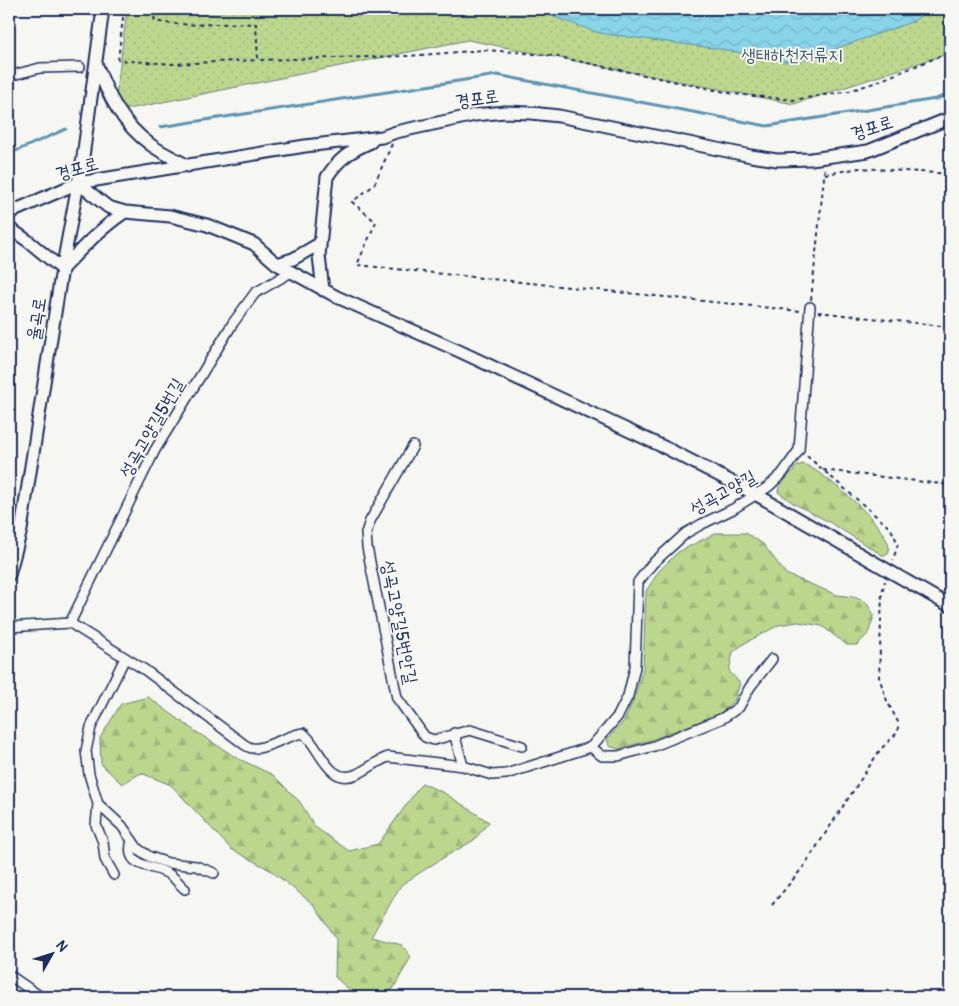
<svg xmlns="http://www.w3.org/2000/svg" width="959" height="1006" font-family="Pangolin,'Poor Story',sans-serif">
<defs>
<pattern id="green-dots" width="8" height="8" patternUnits="userSpaceOnUse" patternTransform="scale(1.25)"><rect width="8" height="8" fill="#bcd68e"/><path d="M2 2h.1M6 6h.1" fill="none" stroke="#a1b87d" stroke-width="1.8" stroke-linecap="round"/></pattern>
<pattern id="forest-firs" width="22" height="20" patternUnits="userSpaceOnUse" patternTransform="scale(1.25)"><rect width="22" height="20" fill="#bcd68e"/><path d="M5 1l3.5 6h-7zM16 11l3.5 6h-7z" fill="#a1b87d"/></pattern>
<pattern id="water-waves" width="16" height="10" patternUnits="userSpaceOnUse" patternTransform="scale(1.25)"><rect width="16" height="10" fill="#88d4e8"/><path d="M0 5q4-4 8 0t8 0" fill="none" stroke="#75b6c9"/></pattern>
</defs>
<rect width="100%" height="100%" fill="#f6f6f2"/>
<filter id="ink" filterUnits="userSpaceOnUse"><feTurbulence type="fractalNoise" baseFrequency=".02" numOctaves="2"/><feDisplacementMap in="SourceGraphic" scale="10" xChannelSelector="R" yChannelSelector="G"/><feConvolveMatrix kernelMatrix="1 2 1 2 8 2 1 2 1" color-interpolation-filters="sRGB"/></filter>
<g filter="url(#ink)">
<!-- green -->
<path fill="url(#green-dots)" stroke="#6c8276" d="M127,9H950V53L794,104L468,40L114,112Z"/>
<!-- forest -->
<path fill="url(#forest-firs)" stroke="#6c8276" d="M803,464C821,469 903,537 887,555H882L829,522L793,503L778,492L779,487L797,466Z
M716,533H746L763,544L786,574L837,595L854,597L866,602L874,616L868,634L857,645H847L822,626L798,622L779,625L745,643L733,652L729,671L740,683L735,700L719,714L651,740L618,749L609,746L607,739L624,721L634,699L643,669L646,591L659,571L678,552Z
M148,697L195,731L237,758L273,775L300,802L315,827L349,851L378,844L422,783L446,794L489,822L474,840L438,861L401,885L371,937L402,945L411,957L393,989L373,997H357L335,977L336,938L313,904L270,870L231,849L171,785L141,773L122,784L101,764L100,738L121,704Z"/>
<!-- water -->
<path fill="url(#water-waves)" stroke="#5c92b1" d="M532,9H929L914,21L795,63L720,49L599,33Z"/>
<g fill="none" stroke-linecap="round" stroke-linejoin="round">
<!-- stream -->
<path stroke="#5c92b1" stroke-width="3" d="M160,127L497,75L767,126L936,99L950,94
M9,154L66,129"/>
<defs>
<path id="minor" d="M9,76L40,68L80,67
M413,446L370,521L366,533L367,547L397,698L425,737L434,740L470,730L522,746
M70,623L155,450L233,323L255,293L291,272
M9,627L70,623L145,670L245,745C247,746 250,748 252,748C263,751 290,734 303,733C320,746 328,787 357,774C368,769 377,761 388,757L463,766L492,775L506,774L591,747L602,756H618L654,746L723,718L739,707L750,687L772,659
M125,658L91,727L86,751L89,774L98,804L122,826L138,849L150,857L168,863L196,866L214,873
M454,733L463,766
M591,747L618,716L628,696L635,667L638,582L652,564L686,533L702,524L733,509L768,487L782,474L799,450L810,307
M98,804L96,825L103,842L105,859L114,875
M132,840C123,871 155,863 170,875C176,879 180,885 185,889
M9,975L41,997"/>
<path id="tertiary" d="M96,63C108,96 122,124 151,145C162,153 176,159 188,166
M78,183L108,207L125,212L170,216L207,225L254,244L277,264L337,297L459,351L668,449L757,495L950,606
M9,213L78,183L305,146L382,137L396,132L475,115L505,112L531,113L559,116L751,156L777,160L811,159L868,151L950,118
M9,228L28,241L62,269C82,248 101,228 125,212
M277,264L293,259L319,244
M323,290L319,256L327,177C338,159 352,150 371,142
M9,575L21,530L60,281L83,157L103,9"/>
</defs>
<!-- minor casing -->
<use href="#minor" stroke="#1b2f5e" stroke-width="12"/>
<!-- tertiary casing -->
<use href="#tertiary" stroke="#1b2f5e" stroke-width="15"/>
<!-- path -->
<path stroke="#1b2f5e" stroke-width="2" stroke-dasharray="4 4" stroke-linecap="butt" d="M124,9L118,60L172,64L258,60
M152,9L155,21C188,28 222,22 256,24L258,60L408,56L484,50L516,52L554,56L734,94L794,100L849,91L874,83L950,52
M392,144L374,185L352,202L376,222L357,265L800,311
M825,174L860,168L950,174
M811,300L825,168
M818,312L950,327
M807,456L891,529L898,544L893,560
M823,470L950,485
M772,905L804,866L880,750L898,732V722L887,701L879,677L882,593L885,581"/>
<!-- minor -->
<use href="#minor" stroke="#f6f6f2" stroke-width="9"/>
<!-- tertiary -->
<use href="#tertiary" stroke="#f6f6f2" stroke-width="11"/>
</g>
</g>
<g text-anchor="middle" dominant-baseline="central" stroke-width="4" stroke-linejoin="round" paint-order="stroke">
<!-- park labels -->
<g font-size="18" fill="#43596a" stroke="#f6f6f2">
<text x="792" y="55">생태하천저류지</text>
</g>
<!-- street labels -->
<g font-size="18" fill="#1b2f5e" stroke="#f6f6f2">
<text transform="translate(477 99) rotate(-8)">경포로</text>
<text transform="translate(872 128) rotate(-18)">경포로</text>
<text transform="translate(77 169) rotate(-16)">경포로</text>
<text transform="translate(37 319) rotate(-81)">율곡로</text>
<text transform="translate(152 428) rotate(-60)">성곡고양길5번길</text>
<text transform="translate(723 493) rotate(-29)">성곡고양길</text>
<text transform="translate(399 622) rotate(79)">성곡고양길5번안길</text>
</g>
</g>
<!-- margin -->
<rect width="959" height="1006" fill="none" stroke="#f6f6f2" stroke-width="30"/>
<rect x="15" y="15" width="929" height="976" fill="none" stroke="#1b2f5e" stroke-width="2" filter="url(#ink)"/>
<!-- north arrow -->
<g transform="translate(52 954) rotate(51)" stroke="#f6f6f2" stroke-width="4" paint-order="stroke">
<path d="M0-4L9 19L0 12L-9 19Z" fill="#1b2f5e"/>
<text y="-8" font-size="14" font-weight="bold" text-anchor="middle" fill="#1b2f5e">N</text>
</g>
</svg>
